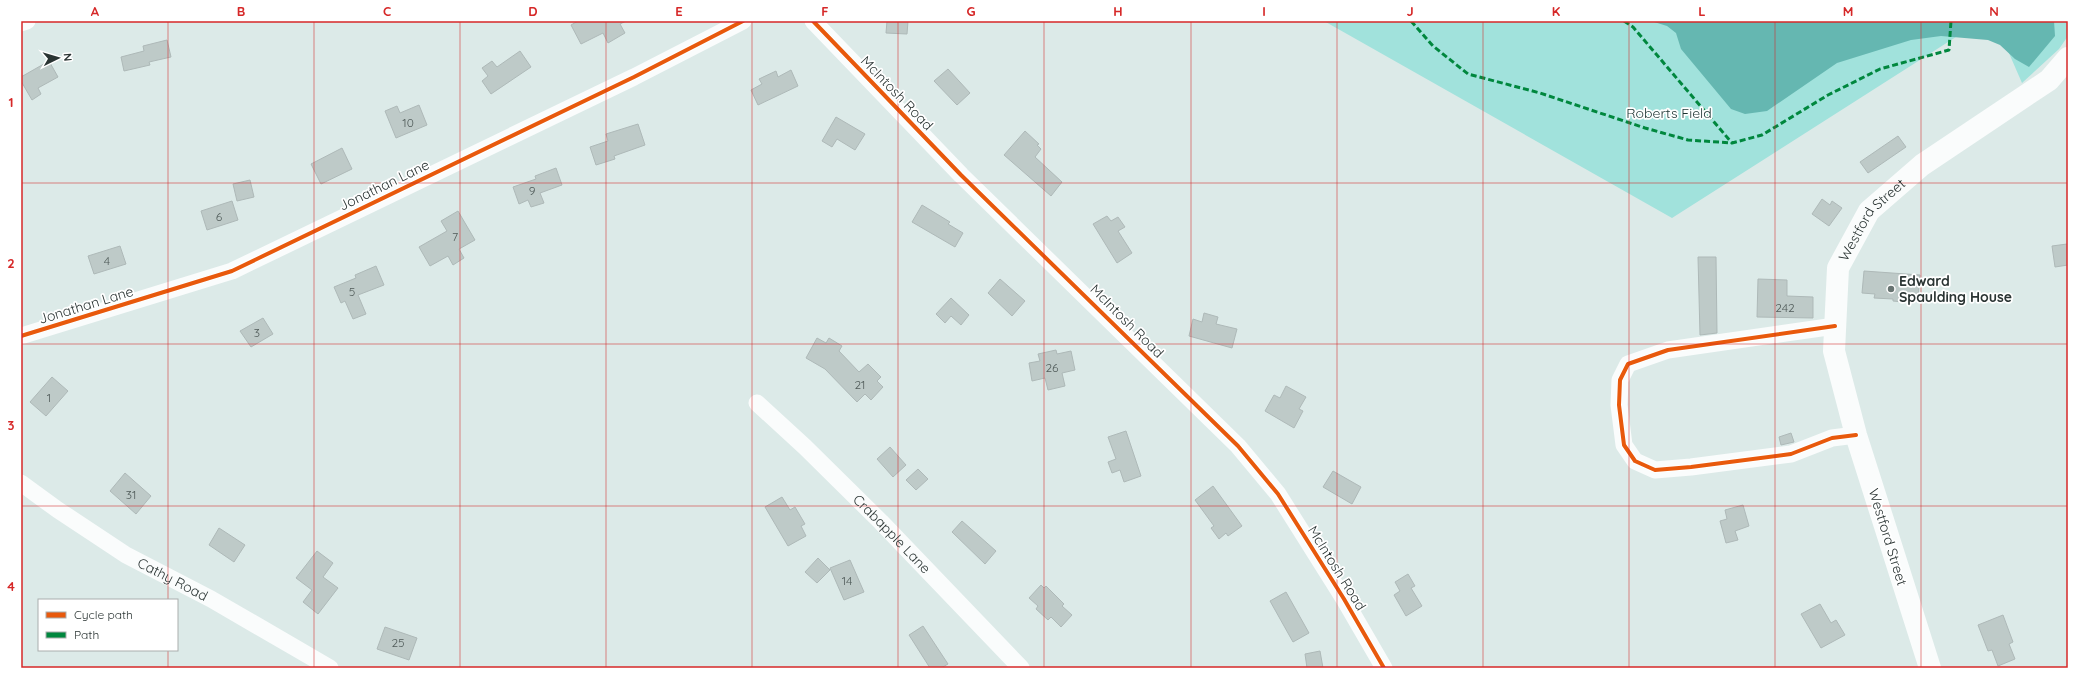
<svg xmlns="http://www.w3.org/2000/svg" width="2089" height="689" font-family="Quicksand,sans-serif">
<rect width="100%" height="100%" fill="#dceae8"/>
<!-- green -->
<path fill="#a1e2dc" d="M1324,21H1981L1672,218Z
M1995,21H2068V36L2059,49L2022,83Z"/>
<!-- water -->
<path fill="#65b7b1" d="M1651,21H2054L2055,36L2029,67L2015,59L2000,45L1988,40L1941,36L1911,40L1837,63L1767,111L1745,114L1731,109L1681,49L1676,33L1667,26Z"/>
<!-- building -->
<path fill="#becac8" stroke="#aeb9b8" d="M578,21H626L620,24L625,33L608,43L603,33L581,44L571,25Z
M887,21H908L907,34L886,33Z
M167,40L171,57L149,62L150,65L124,71L121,57L144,51L143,46Z
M520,51L531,67L491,94L482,81L488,76L482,68L492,61L497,67Z
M49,61L58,77L38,88L41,94L32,100L21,81V77Z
M948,69L970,93L957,105L934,81Z
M791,70L798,86L758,105L751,90L762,84L759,79L776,71L778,77Z
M419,105L427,125L396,138L385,111L397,106L400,113Z
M836,117L865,134L855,150L837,139L832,147L822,141Z
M638,124L645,145L614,156L615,159L596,165L590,147L608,141L606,134Z
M1025,131L1039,144L1037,145L1041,149L1035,157L1062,182L1051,196L1004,155Z
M1898,136L1906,147L1868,173L1860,162Z
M342,148L352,169L321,184L311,164Z
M556,168L562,185L540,193L544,203L531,207L528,200L519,204L513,187L536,179L535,176Z
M250,180L254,197L237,201L233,184Z
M1822,199L1830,205L1832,201L1842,208L1829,226L1812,214Z
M232,201L238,220L207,230L201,211Z
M922,205L950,222L948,224L963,233L955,247L912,222Z
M458,211L475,240L459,249L464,258L453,265L448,256L430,266L419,247L447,231L441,221Z
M1107,216L1111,221L1118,217L1125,227L1118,231L1132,253L1117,263L1093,224Z
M2067,244L2068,265L2055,267L2052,246Z
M120,246L126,264L94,274L88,256Z
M1698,257H1716L1717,333L1700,335Z
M376,266L384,285L358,295L366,314L353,319L345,301L341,303L334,287L356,278L355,275Z
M1864,271L1920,275L1918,298H1913V303L1893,301V299L1874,298L1875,294L1862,293Z
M1000,279L1025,301L1012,316L988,293Z
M1758,279L1787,280V296L1813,297V318L1757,317Z
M951,298L969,315L961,325L951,316L945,323L936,314Z
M1204,313L1218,317L1216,324L1237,329L1232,348L1189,336L1193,319L1202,322Z
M263,318L273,334L251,347L240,331Z
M817,338L826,343L829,338L842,346L839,351L859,372L868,364L881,377L877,381L883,387L871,400L865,394L857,402L825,369L806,358Z
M1056,350L1057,354L1071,351L1075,370L1062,373L1065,386L1048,390L1045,378L1032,381L1029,363L1040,361L1038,354Z
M52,377L68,391L46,416L30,402Z
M1286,386L1306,397L1299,409L1303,411L1294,428L1265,411L1274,395L1280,398Z
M1126,431L1141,476L1124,482L1120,470L1112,473L1108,462L1116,459L1108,437Z
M1791,433L1794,442L1781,445L1779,437Z
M890,447L906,465L893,477L877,459Z
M918,469L928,479L916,490L906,480Z
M1333,471L1361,487L1352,504L1323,487Z
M125,473L151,496L136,514L110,491Z
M1213,486L1242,526L1228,536L1226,533L1219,539L1211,528L1214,526L1195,500Z
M782,497L790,510L795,507L805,524L801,526L806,536L788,546L765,507Z
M1743,505L1749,526L1735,531L1738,540L1726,543L1720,521L1727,519L1725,510Z
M962,521L996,551L985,564L952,532Z
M219,528L245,545L234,562L209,545Z
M317,551L333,563L323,577L338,588L318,614L303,602L312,590L296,578Z
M818,558L830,570L817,583L805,572Z
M850,560L864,592L844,600L830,568Z
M1408,574L1415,586L1411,588L1422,606L1406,616L1394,595L1400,591L1395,582Z
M1041,585L1044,588L1046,586L1064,604L1062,606L1072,615L1061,627L1051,617L1048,620L1036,609L1038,606L1029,598Z
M1286,592L1309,633L1293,642L1270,601Z
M1820,604L1831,623L1836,620L1845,635L1821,648L1801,614Z
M2003,615L2013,642L2009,644L2015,659L1998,666L1992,650L1988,651L1978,625Z
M923,626L948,664L941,668H930L909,635Z
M385,627L417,638L409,660L377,649Z
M1320,651L1323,668H1307L1305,654Z"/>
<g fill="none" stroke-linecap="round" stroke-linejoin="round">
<!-- minor -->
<g stroke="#fafcfc" stroke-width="17">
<path d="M813,21L961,175L1238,446L1278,494L1344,599L1384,668"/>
<path d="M21,23L27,21"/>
<path d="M1835,326L1668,350L1628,364L1620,380L1619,405L1624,445L1635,461L1655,470L1691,467L1791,454L1832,438L1856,435"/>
<path d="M21,336L232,271L634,77L743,21"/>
<path id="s1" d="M757,403L805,447L881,522L1021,668"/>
<path id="s2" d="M21,483L58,510L126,555L211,599L330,668"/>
</g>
<!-- secondary -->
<path stroke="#fafcfc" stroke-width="22" id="s3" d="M1930,668L1856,435L1834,351L1838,268L1869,211L1922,165L2049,80L2068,58"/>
<!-- quiet -->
<path stroke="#00873e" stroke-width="3" stroke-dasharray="6 3" stroke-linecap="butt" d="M1411,21L1433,46L1468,74L1540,93L1645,128L1688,140L1732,143L1762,135L1828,95L1880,69L1949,50L1951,21
M1624,21L1633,27L1732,143"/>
<defs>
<path id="cycleway" d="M813,21L961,175L1238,446L1278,494L1344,599L1384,668
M1835,326L1668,350L1628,364L1620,380L1619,405L1624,445L1635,461L1655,470L1691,467L1791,454L1832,438L1856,435
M21,336L232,271L634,77L743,21"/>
</defs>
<!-- cycleway casing -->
<use href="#cycleway" stroke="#fff" stroke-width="6"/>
<!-- cycleway -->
<use href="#cycleway" stroke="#e8590c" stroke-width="4"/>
</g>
<!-- grid -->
<path fill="none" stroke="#d62828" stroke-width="1" stroke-opacity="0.55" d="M168,21V600M314,21V668M460,21V668M606,21V668M752,21V668M898,21V668M1044,21V668M1191,21V668M1337,21V668M1483,21V668M1629,21V668M1775,21V668M1921,21V668M21,183H2068M21,344H2068M21,506H2068M168,650V668"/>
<!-- markers -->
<circle fill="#687472" stroke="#fff" stroke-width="1.5" cx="1891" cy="289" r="4"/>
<g text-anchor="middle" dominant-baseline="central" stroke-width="3.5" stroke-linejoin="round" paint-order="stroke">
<!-- number labels -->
<g font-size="12" fill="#4f5a58">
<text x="408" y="122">10</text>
<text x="532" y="190">9</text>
<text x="219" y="216">6</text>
<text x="455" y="236">7</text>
<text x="107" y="260">4</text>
<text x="352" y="291">5</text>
<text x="1785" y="307">242</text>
<text x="257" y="332">3</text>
<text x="1052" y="367">26</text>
<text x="860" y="384">21</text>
<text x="49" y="397">1</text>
<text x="131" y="494">31</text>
<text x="847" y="580">14</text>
<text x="398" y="642">25</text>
</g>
<!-- street labels -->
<g font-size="14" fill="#2a3433" stroke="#fff">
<text transform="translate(897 93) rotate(46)">McIntosh Road</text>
<text transform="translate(384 185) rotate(-26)">Jonathan Lane</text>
<text stroke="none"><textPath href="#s3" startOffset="474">Westford Street</textPath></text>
<text transform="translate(86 305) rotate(-17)">Jonathan Lane</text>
<text transform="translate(1127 321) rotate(45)">McIntosh Road</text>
<text stroke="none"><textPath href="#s1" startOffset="188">Crabapple Lane</textPath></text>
<text transform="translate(1888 537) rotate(73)">Westford Street</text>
<text transform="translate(1337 568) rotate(58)">McIntosh Road</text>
<text stroke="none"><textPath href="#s2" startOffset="180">Cathy Road</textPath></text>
</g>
<!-- park labels -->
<g font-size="14" fill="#1a3230" stroke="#fff">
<text x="1669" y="113">Roberts Field</text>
</g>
<!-- poi labels -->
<g font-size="14" font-weight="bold" fill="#2a3433" stroke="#fff" text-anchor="start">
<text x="1899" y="281">Edward<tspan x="1899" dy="16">Spaulding House</tspan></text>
</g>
</g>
<!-- border -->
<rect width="2089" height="689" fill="none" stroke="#ffffff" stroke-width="44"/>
<!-- legend -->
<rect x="38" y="599" width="140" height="52" fill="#ffffff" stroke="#aaaead"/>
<rect x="46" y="612" width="20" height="6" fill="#e8590c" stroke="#aaaead"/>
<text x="74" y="619" font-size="12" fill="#2a3433">Cycle path</text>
<rect x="46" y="632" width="20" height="6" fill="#00873e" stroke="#aaaead"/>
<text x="74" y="639" font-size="12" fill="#2a3433">Path</text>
<!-- north arrow -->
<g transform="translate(58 58) rotate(85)" stroke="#ffffff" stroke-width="3" paint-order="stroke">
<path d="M0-3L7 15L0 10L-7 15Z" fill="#2a3433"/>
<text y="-6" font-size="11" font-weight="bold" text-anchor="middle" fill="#2a3433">N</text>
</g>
<rect x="22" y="22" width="2045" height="645" fill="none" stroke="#d62828" stroke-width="1.5"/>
<g font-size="13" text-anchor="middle" font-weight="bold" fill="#d62828">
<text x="95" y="16">A</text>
<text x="241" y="16">B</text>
<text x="387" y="16">C</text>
<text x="533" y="16">D</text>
<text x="679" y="16">E</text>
<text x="825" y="16">F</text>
<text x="971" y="16">G</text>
<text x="1118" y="16">H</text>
<text x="1264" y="16">I</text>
<text x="1410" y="16">J</text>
<text x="1556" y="16">K</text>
<text x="1702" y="16">L</text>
<text x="1848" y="16">M</text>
<text x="1994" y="16">N</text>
<text x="11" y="107">1</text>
<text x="11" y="268">2</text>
<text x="11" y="430">3</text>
<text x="11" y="591">4</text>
</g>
</svg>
